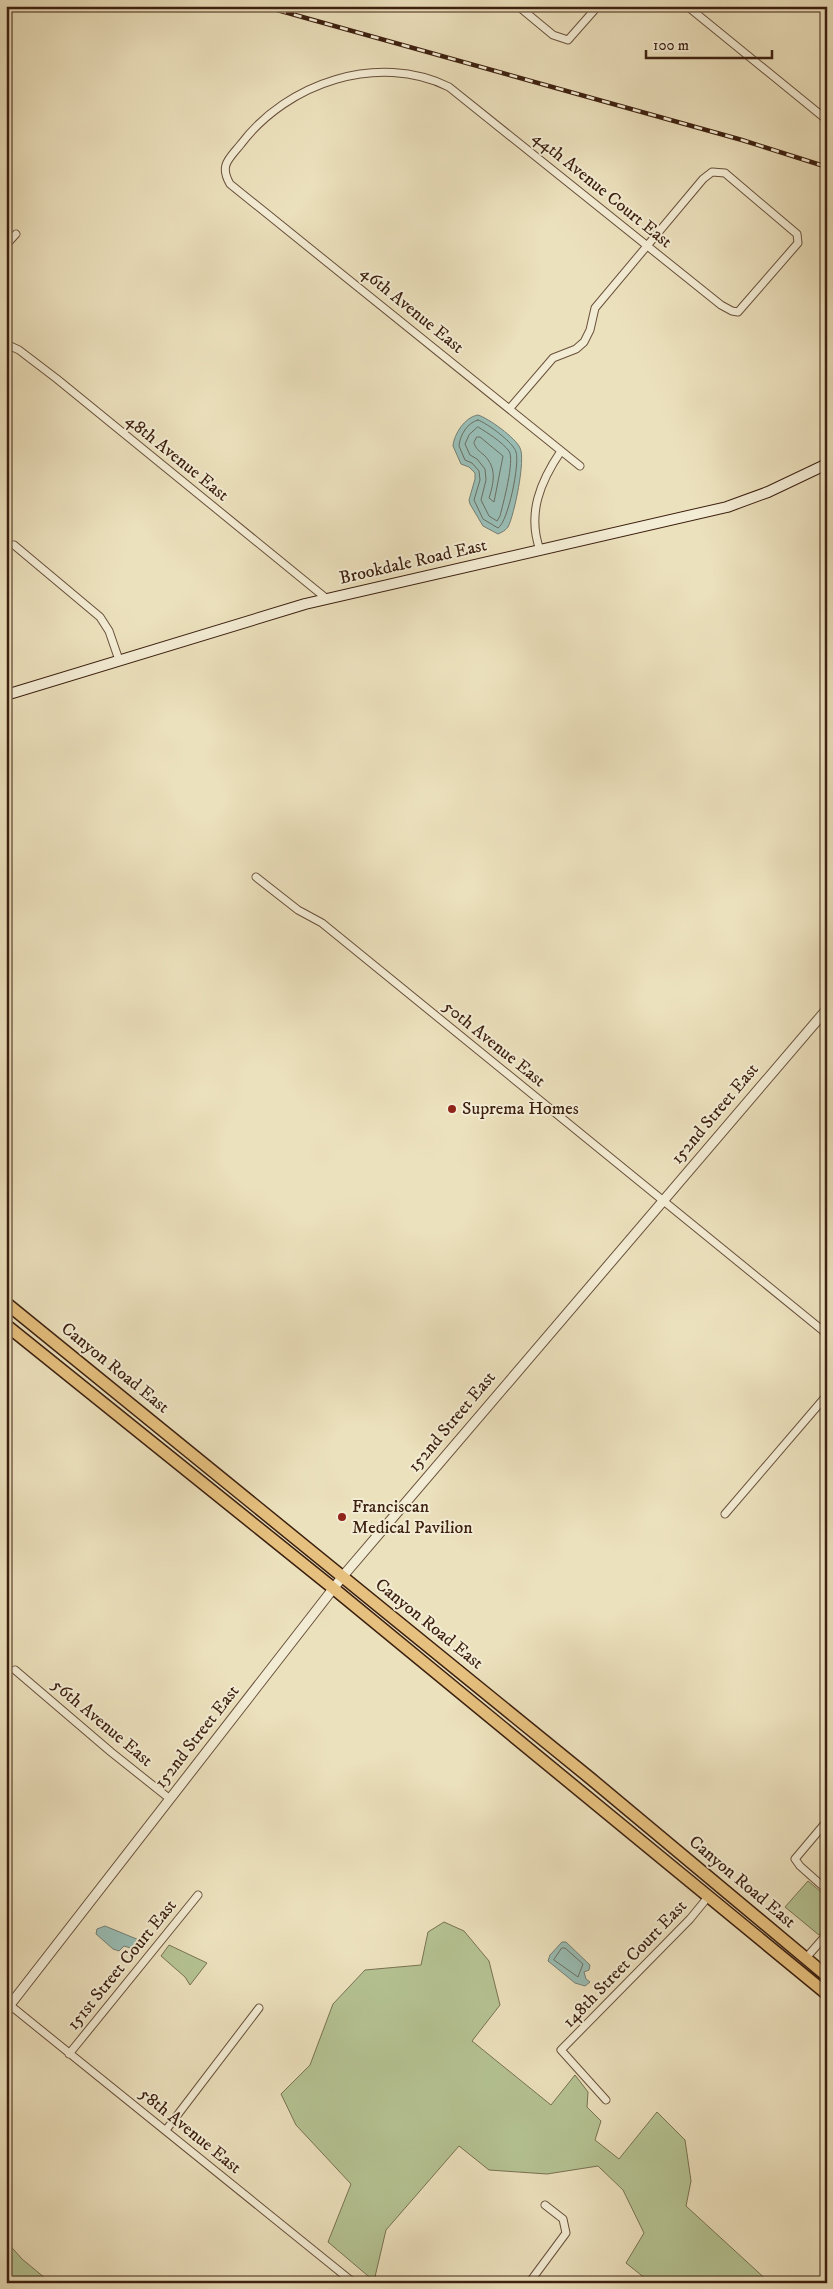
<svg xmlns="http://www.w3.org/2000/svg" width="833" height="2289" font-family="'IM FELL DW Pica',serif">
<rect width="100%" height="100%" fill="#ece1bd"/>
<filter id="stains"><feTurbulence type="fractalNoise" baseFrequency=".004" numOctaves="4"/><feColorMatrix values="0 0 0 0 .2 0 0 0 0 .09 0 0 0 0 .02 0 0 0 .5 -.17"/></filter>
<radialGradient id="worn" r=".72"><stop offset=".6" stop-color="#630" stop-opacity="0"/><stop offset="1" stop-color="#630" stop-opacity=".3"/></radialGradient>
<!-- green -->
<path fill="#b5c393" stroke="#787252" d="M808,1881L827,1897V1926L819,1935L785,1907Z
M444,1922L464,1931L489,1961L500,2005L472,2041L551,2105L575,2075L588,2092L587,2107L601,2121L595,2140L619,2159L657,2112L685,2140L691,2181L686,2206L770,2283H651L626,2263L644,2233L623,2190L598,2166L547,2174L489,2170L459,2146L386,2230L374,2281L328,2242L351,2184L296,2125L281,2094L310,2065L333,2004L365,1970L421,1965L428,1932Z
M169,1945L207,1963L190,1985L185,1977L161,1956Z
M6,2241L22,2259L51,2283H6Z"/>
<!-- water -->
<path fill="#99bdb5" stroke="#747e73" d="M478,415C488,418 516,438 520,448C526,459 514,516 508,527C505,531 502,532 498,534L483,526L470,504L469,500L475,479V473L469,467L461,464L453,446C454,434 465,417 478,415Z
M105,1926L139,1940L138,1947L134,1949L124,1946L119,1951L113,1949L96,1934L97,1929Z
M562,1942H566L590,1965L589,1970L584,1972L586,1979L590,1982L585,1986L575,1983L548,1961L550,1955Z"/>
<g fill="none" stroke-linecap="round" stroke-linejoin="round">
<!-- shore -->
<path stroke="#6a6e62" stroke-width="1" d="M478,420C487,423 514,443 516,452C520,464 508,522 498,528L483,519L474,500L480,480L479,471L472,463L465,460L459,446C460,435 467,423 478,420Z
M478,427C488,433 502,442 509,451C515,460 503,504 500,516L497,521L489,516L481,500L486,480L485,469L477,459L470,455L465,444L469,435Z
M477,437H480L503,456L494,502L489,498C494,482 497,468 484,455C479,451 476,449 474,443Z
M562,1948H565L583,1964L578,1977L554,1960Z"/>
<defs>
<path id="minor" d="M518,6L553,35L568,40L598,6
M687,6L827,120
M6,245L16,234
M6,344L19,350L57,379L327,599
M510,408L553,358L576,349L584,342L590,330L595,308L703,179L712,172L725,173L797,234L798,243L738,312L732,311L721,305L449,87C378,52 287,83 241,144C229,159 219,165 230,184L580,466
M14,545L100,617L109,631L119,660
M540,550C527,514 540,482 561,451
M256,877L298,910L322,923L827,1334
M725,1514L827,1395
M15,1670L111,1752L170,1799
M827,1821L795,1859L800,1866L827,1890
M806,1958L827,1934
M6,2002L354,2283
M69,2054L198,1895
M606,2100L561,2050L690,1919L708,1897
M166,2130L259,2008
M529,2283L566,2233L563,2219L545,2205"/>
<path id="tertiary" d="M6,2010L343,1576L827,1009"/>
<path id="secondary" d="M6,695L305,604L727,507L768,492L827,464"/>
<path id="primary" d="M6,1303L590,1778L827,1976
M6,1325L333,1588L827,1994"/>
</defs>
<!-- minor casing -->
<use href="#minor" stroke="#68503b" stroke-width="9"/>
<!-- tertiary casing -->
<use href="#tertiary" stroke="#68503b" stroke-width="11"/>
<!-- secondary casing -->
<use href="#secondary" stroke="#3c2010" stroke-width="12"/>
<!-- primary casing -->
<use href="#primary" stroke="#3c2010" stroke-width="14"/>
<!-- minor -->
<use href="#minor" stroke="#f3ecd4" stroke-width="7"/>
<!-- tertiary -->
<use href="#tertiary" stroke="#f3ecd4" stroke-width="9"/>
<!-- secondary -->
<use href="#secondary" stroke="#f3ecd4" stroke-width="10"/>
<!-- primary -->
<use href="#primary" stroke="#e6c07e" stroke-width="11"/>
<defs>
<path id="rail" d="M263,6L742,140L827,167"/>
</defs>
<!-- rail casing -->
<use href="#rail" stroke="#3c2010" stroke-width="4.5"/>
<!-- rail -->
<use href="#rail" stroke="#f3ecd4" stroke-width="2.5" stroke-dasharray="8" stroke-linecap="butt"/>
</g>
<!-- markers -->
<g fill="#8f2418" stroke="#f3ecd4" stroke-width="2">
<circle cx="452" cy="1109" r="5"/>
<circle cx="342" cy="1517" r="5"/>
</g>
<g text-anchor="middle" dominant-baseline="central" stroke-width="4" stroke-linejoin="round" paint-order="stroke">
<!-- street labels -->
<g font-size="18" fill="#3c2010" stroke="#f3ecd4">
<text transform="translate(602 190) rotate(39)">44th Avenue Court East</text>
<text transform="translate(412 310) rotate(39)">46th Avenue East</text>
<text transform="translate(177 458) rotate(39)">48th Avenue East</text>
<text transform="translate(413 562) rotate(-13)">Brookdale Road East</text>
<text transform="translate(494 1044) rotate(39)">50th Avenue East</text>
<text transform="translate(715 1114) rotate(-50)">152nd Street East</text>
<text transform="translate(115 1368) rotate(39)">Canyon Road East</text>
<text transform="translate(452 1422) rotate(-50)">152nd Street East</text>
<text transform="translate(429 1624) rotate(39)">Canyon Road East</text>
<text transform="translate(102 1723) rotate(40)">56th Avenue East</text>
<text transform="translate(197 1737) rotate(-52)">152nd Street East</text>
<text transform="translate(742 1882) rotate(40)">Canyon Road East</text>
<text transform="translate(625 1964) rotate(-46)">148th Street Court East</text>
<text transform="translate(122 1965) rotate(-51)">151st Street Court East</text>
<text transform="translate(190 2131) rotate(39)">58th Avenue East</text>
</g>
<!-- poi labels -->
<g font-size="18" fill="#3c2010" stroke="#f3ecd4" text-anchor="start">
<text x="462" y="1109">Suprema Homes</text>
<text x="352" y="1507">Franciscan<tspan x="352" dy="21">Medical Pavilion</tspan></text>
</g>
</g>
<!-- margin -->
<rect width="833" height="2289" fill="none" stroke="#ece1bd" stroke-width="25"/>
<rect x="8" y="8" width="818" height="2274" fill="none" stroke="#3c2010" stroke-width="2.5"/>
<rect x="12" y="12" width="808" height="2264" fill="none" stroke="#3c2010"/>
<!-- scale -->
<path d="M646 50v8h126v-8" fill="none" stroke="#3c2010" stroke-width="2.5"/>
<text x="653" y="50" font-size="15" fill="#3c2010" stroke="#f3ecd4" stroke-width="4" paint-order="stroke">100 m</text>
<rect width="100%" height="100%" filter="url(#stains)"/>
<rect width="100%" height="100%" fill="url(#worn)"/>
</svg>
